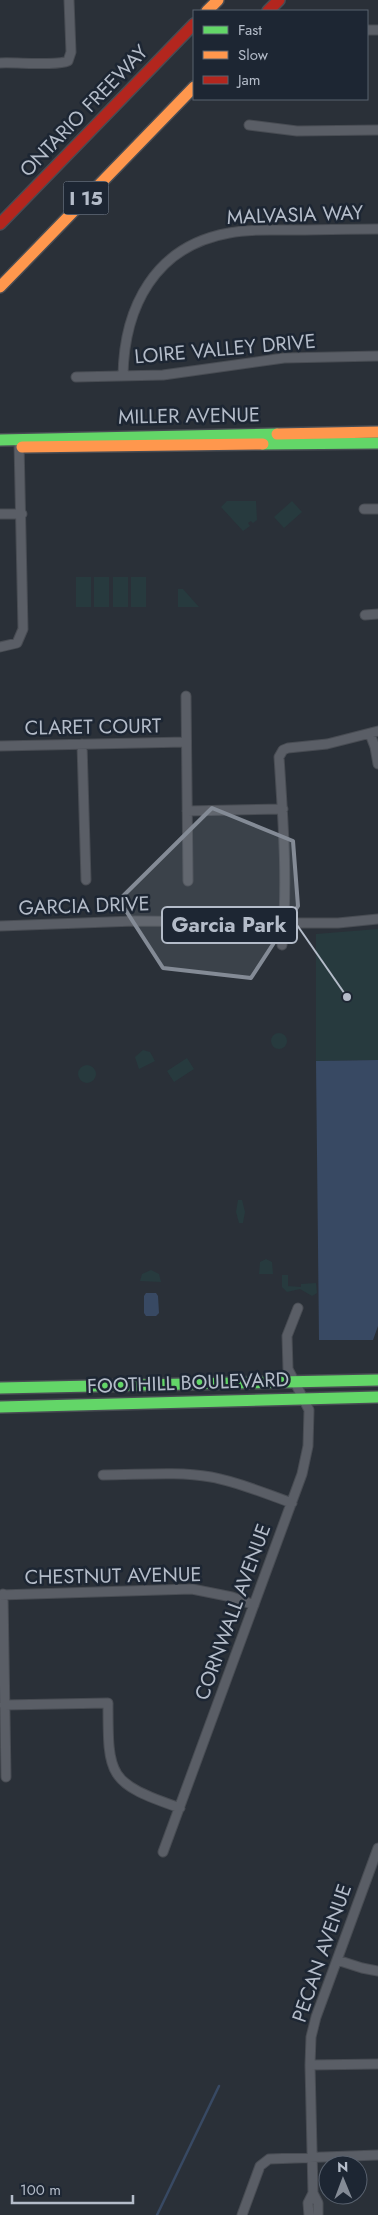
<svg xmlns="http://www.w3.org/2000/svg" width="378" height="2215" font-family="Jost,sans-serif">
<rect width="100%" height="100%" fill="#2a3038"/>
<!-- green -->
<path fill="#273a3e" d="M227,501H256L257,520L253,523L251,521L248,523L250,526L243,531L221,507Z
M292,501L302,512L284,528L274,517Z
M76,577H91V607H76Z
M94,577H109V607H94Z
M113,577H128V607H113Z
M131,577H146V607H131Z
M178,589H183L199,607H178Z
M378,929V1060L316,1061V934Z
M271 1041a8 8 0 1 1 16 0a8 8 0 1 1-16 0Z
M143,1050L150,1052L155,1061L139,1069L135,1057Z
M187,1058L194,1069L174,1082L167,1071Z
M78 1074a9 9 0 1 1 18 0a9 9 0 1 1-18 0Z
M238,1200H242L245,1212L243,1223H239L236,1212Z
M266,1259L272,1262L273,1274H259L260,1262Z
M151,1270L159,1274L161,1282L140,1281L142,1274Z
M282,1275H288V1286L301,1287V1284L316,1283L317,1293L312,1296L300,1289L287,1292L282,1287Z"/>
<!-- water -->
<path fill="#384963" d="M378,1060V1326L373,1340H319L316,1061Z
M146,1293H156L158,1296L159,1313L156,1316H146L144,1313V1296Z"/>
<g fill="none" stroke-linecap="round" stroke-linejoin="round">
<!-- stream -->
<path stroke="#384963" stroke-width="2.5" d="M157,2215L219,2086"/>
<defs>
<path id="street" d="M367,30H378
M0,63C15,62 57,66 68,61L71,52L69,0
M249,125L297,131L378,130
M123,376C124,307 155,246 229,233C248,229 267,230 286,230C317,230 347,229 378,229
M76,377L163,375L284,358L378,356
M364,509H378
M0,514H22
M365,615L378,614
M0,647L17,643L23,629L19,442
M186,696L188,881
M370,734L375,747L378,764
M82,744L86,880
M0,746L186,742
M187,811L283,809
M0,926L135,921L338,923L378,919
M282,945C288,883 283,819 279,757L283,750L288,748L327,744L378,731
M103,1475C139,1475 176,1471 211,1477C239,1482 266,1494 292,1503
M3,1594L6,1777
M0,1595L192,1589L232,1597L254,1605
M4,1705L108,1703C108,1777 108,1783 180,1808
M163,1852L302,1474L308,1446L309,1410L288,1369L287,1336L298,1308
M337,1960L362,1968L378,1971
M310,2065L378,2064
M242,2215L260,2166L269,2159L378,2155
M309,2215L308,2203L313,2193
M318,2215V2203L313,2193L310,2065L311,2037L316,2017L378,1848"/>
<path id="fast" d="M0,440L277,434
M263,444L378,443
M0,1388L378,1380
M0,1407L378,1397"/>
<path id="slow" d="M207,11L218,0
M0,287L194,87
M277,434L378,432
M22,447L263,444"/>
<path id="jam" d="M268,11L279,0
M0,224L194,24"/>
</defs>
<!-- street casing -->
<use href="#street" stroke="#484c53" stroke-width="11"/>
<!-- fast casing -->
<use href="#fast" stroke="#484c53" stroke-width="14"/>
<!-- slow casing -->
<use href="#slow" stroke="#484c53" stroke-width="14"/>
<!-- jam casing -->
<use href="#jam" stroke="#484c53" stroke-width="14"/>
<!-- street -->
<use href="#street" stroke="#5a5e66" stroke-width="9"/>
<!-- fast -->
<use href="#fast" stroke="#63d668" stroke-width="11"/>
<!-- slow -->
<use href="#slow" stroke="#ff974d" stroke-width="11"/>
<!-- jam -->
<use href="#jam" stroke="#b3261e" stroke-width="11"/>
</g>
<!-- marked area -->
<path fill="#848b96" fill-opacity="0.2" stroke="#848b96" stroke-width="4" stroke-linejoin="round" d="M212,808L293,841L298,906L251,978L163,968L119,900Z"/>
<g text-anchor="middle" dominant-baseline="central" stroke-width="5" stroke-linejoin="round" paint-order="stroke">
<!-- shield labels -->
<rect fill="#1d2633" stroke="#878f9c" stroke-width="1" x="63.5" y="181.5" width="45" height="33" rx="4"/>
<g font-size="19" font-weight="bold" fill="#b4bcc9">
<text x="86" y="198">I 15</text>
</g>
<!-- street labels -->
<g font-size="20" fill="#b4bcc9" stroke="#1d2633">
<text transform="translate(84 111) rotate(-46)">ONTARIO FREEWAY</text>
<text transform="translate(295 215) rotate(-2)">MALVASIA WAY</text>
<text transform="translate(225 349) rotate(-5)">LOIRE VALLEY DRIVE</text>
<text transform="translate(189 416) rotate(-1)">MILLER AVENUE</text>
<text transform="translate(93 727) rotate(-1)">CLARET COURT</text>
<text transform="translate(84 906) rotate(-2)">GARCIA DRIVE</text>
<text transform="translate(188 1383) rotate(-2)">FOOTHILL BOULEVARD</text>
<text transform="translate(113 1576) rotate(-1)">CHESTNUT AVENUE</text>
<text transform="translate(233 1612) rotate(-70)">CORNWALL AVENUE</text>
<text transform="translate(322 1953) rotate(-71)">PECAN AVENUE</text>
</g>
</g>
<!-- callouts -->
<path fill="none" stroke="#b4bcc9" stroke-width="2" d="M347 997L297 925"/>
<circle fill="#b4bcc9" stroke="#1d2633" stroke-width="2" cx="347" cy="997" r="5"/>
<rect fill="#1d2633" stroke="#b4bcc9" stroke-width="2" x="162" y="907" width="135" height="36" rx="5"/>
<g font-size="21" text-anchor="middle" font-weight="bold" fill="#b4bcc9">
<text x="229" y="932">Garcia Park</text>
</g>
<!-- legend -->
<rect x="193" y="10" width="175" height="90" fill="#1d2633" stroke="#59626f"/>
<rect x="203" y="26" width="25" height="8" fill="#63d668" stroke="#59626f"/>
<text x="238" y="35" font-size="15" fill="#b4bcc9">Fast</text>
<rect x="203" y="51" width="25" height="8" fill="#ff974d" stroke="#59626f"/>
<text x="238" y="60" font-size="15" fill="#b4bcc9">Slow</text>
<rect x="203" y="76" width="25" height="8" fill="#b3261e" stroke="#59626f"/>
<text x="238" y="85" font-size="15" fill="#b4bcc9">Jam</text>
<!-- north arrow -->
<g transform="translate(343 2180) rotate(359)"><circle r="24" fill="#1d2633" stroke="#59626f"/>
<path d="M0-4L9 19L0 12L-9 19Z" fill="#848b96"/>
<text y="-8" font-size="14" font-weight="bold" text-anchor="middle" fill="#b4bcc9">N</text>
</g>
<!-- scale -->
<path d="M12 2195v8h121v-8" fill="none" stroke="#b4bcc9" stroke-width="2.5"/>
<text x="20" y="2195" font-size="15" fill="#b4bcc9" stroke="#1d2633" stroke-width="4" paint-order="stroke">100 m</text>
</svg>
